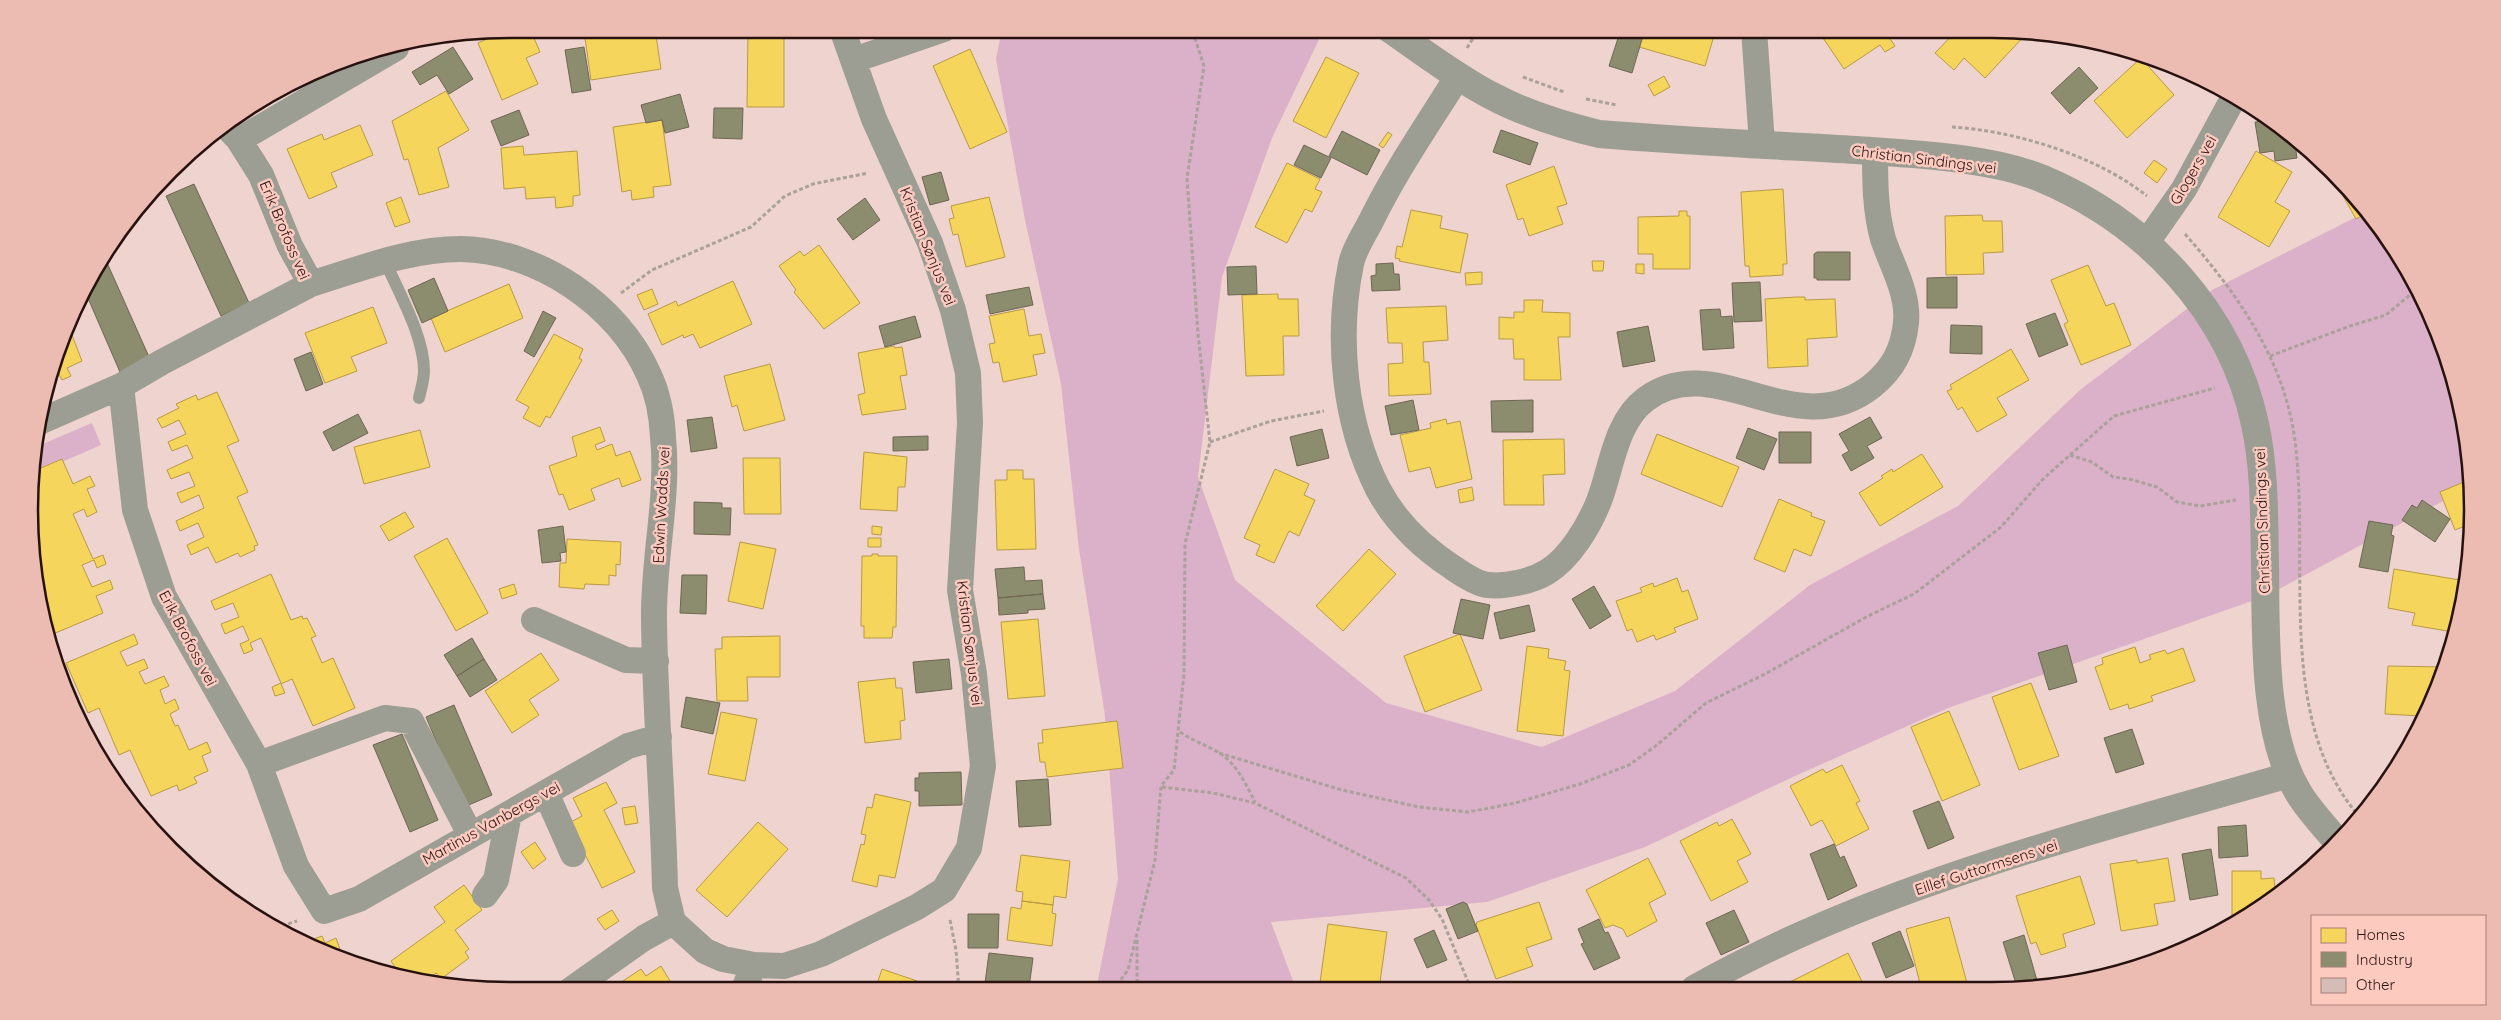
<svg xmlns="http://www.w3.org/2000/svg" width="2501" height="1020" font-family="Quicksand,sans-serif">
<rect width="100%" height="100%" fill="#efd3ce"/>
<!-- green -->
<path fill="#dbb1c9" d="M1002,29H1324L1272,138L1222,277L1198,477L1235,580L1386,703L1542,747L1675,691L1810,585L1958,506L2080,390L2212,290L2368,211L2422,297L2456,385L2471,486L2266,596L1948,708L1795,776L1645,847L1487,902L1271,922L1296,989L1096,990L1118,879L1105,716L1079,549L1061,384L1025,220L996,59Z
M92,423L101,445L34,474L33,448Z"/>
<!-- homes -->
<path fill="#f6d55c" stroke="#b89a45" d="M510,29H530L540,52L526,58L538,84L502,100L478,43Z
M646,29H655L661,69L591,80L585,38Z
M1645,29H1716L1705,66L1639,47Z
M1817,29H1890L1894,36L1890,39L1895,46L1885,52L1880,45L1844,69Z
M1958,29H1991L2026,34L1985,78L1964,58L1954,70L1935,53Z
M748,31H784V107H747Z
M970,49L1007,132L970,149L933,66Z
M1326,57L1359,73L1326,138L1293,121Z
M2141,58L2174,95L2127,138L2094,101Z
M1664,76L1670,87L1654,96L1648,85Z
M446,91L469,130L438,148L449,187L419,195L408,159L404,160L392,121Z
M662,120L671,185L653,187L654,197L632,200L631,190L622,192L613,127Z
M360,125L373,155L331,173L337,187L309,199L287,149L322,134L324,140Z
M1388,132L1392,135L1383,148L1379,145Z
M523,146L524,155L577,151L580,195L573,196V206L556,208L555,197L526,199L525,187L504,189L501,148Z
M2256,151L2292,172L2275,202L2290,211L2269,247L2218,217Z
M2154,160L2167,169L2157,183L2144,173Z
M2321,162L2334,176L2329,178Z
M1287,163L1320,179L1315,189L1322,192L1312,212L1305,209L1287,243L1255,227Z
M1554,166L1567,204L1557,207L1563,224L1529,236L1523,218L1518,220L1506,185Z
M2337,179L2368,212L2356,219L2334,180Z
M1783,189L1787,264H1783V275L1750,277L1749,266H1745L1741,192Z
M401,197L410,222L395,227L386,203Z
M989,197L1005,257L966,267L958,234L953,235L949,219L954,218L951,206Z
M1411,210L1442,216L1440,228L1468,234L1460,273L1399,261L1400,259L1395,258L1397,246L1402,247Z
M1679,211H1687V216H1690V269H1653V254H1638V217L1679,216Z
M1982,215L1983,221H2002L2003,252L1983,253L1984,274L1946,275L1945,216Z
M819,245L860,303L824,329L794,292L796,290L779,266L800,251L804,256Z
M1592,261H1604L1603,271H1593Z
M1636,264H1644V274L1636,273Z
M2088,265L2106,306L2114,303L2131,345L2081,365L2064,324L2068,322L2051,280Z
M1482,272V284L1466,285L1465,273Z
M733,281L752,324L700,348L693,334L684,338L683,335L662,345L648,314L676,301L678,306Z
M509,284L523,318L445,352L431,318Z
M652,289L658,304L644,310L637,295Z
M1278,294V299H1298L1299,336H1283L1284,375L1246,376L1242,295Z
M1796,297H1805V300L1835,299L1837,337L1807,339L1808,366L1768,368L1765,299Z
M1524,300H1543L1542,312L1570,313V337H1558L1561,380H1524V359H1514L1513,339H1499V317L1514,318V312H1524Z
M1446,306L1448,340L1423,342L1424,362H1429L1431,394L1389,396L1388,364L1403,363L1402,343H1388L1386,308Z
M373,307L387,343L351,357L357,371L325,383L305,333Z
M1024,309L1029,336L1041,334L1045,353L1033,355L1037,375L1003,382L999,362L993,363L989,344L995,343L989,316Z
M68,325L82,361L67,368L71,376L62,380L58,372L50,376L54,355Z
M554,334L583,349L579,358L582,360L550,418L546,416L540,427L523,418L529,407L516,400Z
M894,346L895,348L902,347L907,375L900,376L906,409L862,415L858,395L865,393L858,353Z
M2011,349L2029,380L1997,398L2007,415L1977,432L1962,407L1958,410L1947,391L1952,389L1950,385Z
M770,364L785,420L744,431L737,405L732,407L724,376Z
M217,392L239,441L227,446L248,492L237,497L258,545L254,546L255,550L240,557L238,553L216,563L208,547L191,555L187,545L204,537L198,523L180,531L176,521L204,508L199,495L181,503L177,493L195,486L189,472L171,479L167,470L193,458L187,445L172,451L168,442L186,434L179,420L162,428L157,419L179,408L176,404L196,395L198,400Z
M1446,419L1447,424L1460,421L1472,479L1436,488L1430,467L1409,472L1400,435L1431,428L1430,423Z
M600,427L605,441L595,445L597,450L612,444L616,456L630,451L641,480L622,487L619,478L591,489L595,500L569,510L563,494L559,495L549,466L577,456L572,437Z
M420,430L430,467L364,484L354,447Z
M1657,434L1739,467L1722,507L1641,474Z
M1564,439L1565,474L1543,475L1544,505H1504L1503,440Z
M864,452L907,457L905,487H898L897,511L860,509Z
M1922,454L1943,487L1880,526L1859,493L1883,478L1881,476L1892,469L1893,472Z
M743,458H780L781,514H744Z
M62,459L73,484L90,476L95,486L87,489L97,512L87,517L84,509L73,514L93,559L103,555L106,564L97,568L94,560L82,565L92,587L110,580L113,589L96,596L103,613L53,634L38,599L37,581L43,579L37,565L34,471Z
M1275,469L1309,484L1304,495L1315,500L1299,536L1289,531L1274,563L1256,555L1260,545L1244,538Z
M1007,470H1023V479H1034L1036,549L997,550L995,480H1007Z
M2471,479L2470,524L2455,530L2440,492Z
M1472,487L1474,500L1460,503L1458,490Z
M1779,499L1812,513L1811,516L1825,521L1811,556L1794,549L1785,572L1754,559Z
M405,512L414,527L389,541L380,526Z
M872,526L882,527L881,535L872,534Z
M447,538L488,613L456,631L414,556Z
M868,538H881V547H868Z
M567,539L621,542L620,565L616,564V576L609,575V585L585,584L584,589L559,587L560,563H566Z
M740,542L776,549L763,609L728,601Z
M1369,549L1396,574L1343,631L1316,606Z
M872,554H878V556H897L896,627H893L892,638H864V626H861L862,556H872Z
M2394,569L2466,581L2453,632L2412,625L2415,613L2388,608Z
M271,574L291,620L302,616L303,619L307,618L316,636L311,638L322,663L333,658L355,708L313,726L292,679L281,684L285,693L275,696L272,687L281,683L261,638L250,643L253,650L244,654L240,644L249,640L243,626L225,634L221,624L239,617L233,603L215,610L211,601Z
M1677,578L1682,592L1688,590L1698,619L1674,628L1676,632L1656,640L1654,635L1637,642L1632,629L1627,631L1616,601L1642,592L1640,588L1653,583L1654,587Z
M514,584L517,594L502,599L499,589Z
M1038,619L1045,696L1008,699L1001,622Z
M134,634L138,644L120,652L127,666L144,659L148,668L139,672L145,684L164,676L169,686L160,690L165,704L175,699L179,709L170,714L175,726L178,725L189,750L207,742L211,752L202,756L208,771L194,777L197,783L179,791L177,785L151,796L130,750L119,755L99,708L88,713L66,663Z
M1460,634L1482,690L1425,712L1404,656Z
M780,636V677H747L748,701H717L715,649H722V637Z
M1527,646L1549,649L1548,658L1566,661L1564,670L1570,671L1563,736L1517,731Z
M2135,647L2140,663L2151,659L2149,655L2165,650L2167,654L2183,648L2195,681L2151,696L2153,701L2129,709L2128,704L2110,710L2095,667L2103,664L2102,658Z
M541,653L559,680L529,700L539,715L512,733L485,691Z
M2388,666L2445,667L2421,716L2385,714Z
M895,678L896,688H902L905,720L900,721L901,739L865,743L858,682Z
M2031,683L2059,756L2019,770L1992,697Z
M1949,711L1980,785L1942,801L1911,727Z
M721,712L757,719L745,781L708,774Z
M1117,721L1123,768L1047,777L1045,762H1040L1038,743H1043L1042,730Z
M1842,765L1860,801L1856,803L1869,829L1836,846L1822,820L1811,826L1790,786L1823,769L1826,773Z
M606,782L617,803L604,810L635,872L602,888L569,823L582,816L573,798Z
M875,794L911,802L895,878L879,875L877,887L852,881L861,844L864,845L866,835L861,834L867,807L872,808Z
M635,806L638,823L625,825L622,808Z
M1732,819L1751,854L1737,861L1748,882L1711,901L1680,841L1717,822L1719,826Z
M758,822L788,849L727,917L696,890Z
M535,842L546,859L533,869L521,852Z
M1021,855L1070,861L1066,898L1054,896L1053,905L1022,901L1023,892L1016,891Z
M1648,858L1666,894L1649,903L1657,921L1627,937L1623,929L1613,925L1605,928L1586,890Z
M2168,858L2175,901L2154,904L2158,925L2121,931L2110,864L2137,860V863Z
M2232,871H2261V879L2274,878L2275,890H2279L2232,919Z
M2080,876L2095,924L2063,934L2066,947L2041,955L2036,942L2031,944L2016,896Z
M464,885L482,910L455,930L469,949L465,952L469,958L441,979L436,973L429,978L399,973L391,961L445,922L434,907Z
M1022,901L1053,905L1052,913L1056,914L1052,946L1007,940L1011,907L1021,909Z
M1539,902L1552,939L1526,948L1533,966L1496,979L1476,925L1477,922Z
M612,910L619,921L605,930L597,919Z
M1949,917L1967,983L1949,987H1921L1906,929Z
M1328,924L1387,932L1379,989L1320,983Z
M322,936L325,943L336,938L342,955L347,953L350,963L308,941Z
M1848,953L1865,988H1778Z
M661,966L676,991H608L641,969L646,976Z
M882,969L917,981L914,990H875Z"/>
<!-- industry -->
<path fill="#8c8c6e" stroke="#6e6752" d="M1621,29H1645L1632,73L1609,66Z
M453,47L473,79L449,94L437,75L420,85L412,72Z
M584,47L591,90L572,93L565,50Z
M2079,67L2098,88L2070,114L2051,93Z
M680,94L689,127L665,133L662,120L646,123L641,105Z
M714,108H743L742,139L713,138Z
M519,110L529,135L501,146L491,121Z
M2270,120L2288,134L2290,145L2295,144L2297,158L2275,161L2274,151L2260,153L2255,122Z
M1501,130L1538,143L1530,165L1493,152Z
M1342,131L1380,150L1367,175L1329,156Z
M1304,145L1331,158L1321,178L1294,165Z
M941,172L949,200L930,205L922,177Z
M194,184L249,303L221,316L166,196Z
M865,198L880,220L853,240L837,219Z
M1817,252H1850V280H1817V278H1814V254Z
M104,256L150,359L120,372L84,289L93,270Z
M1393,263L1394,274H1399L1400,290L1372,291L1371,276L1376,275V264Z
M1256,266L1257,294L1228,295L1227,267Z
M1957,277V308H1927V278Z
M434,278L448,311L422,323L408,290Z
M1760,282L1762,321L1734,322L1732,283Z
M1029,287L1033,305L990,314L986,295Z
M1720,309L1721,317L1732,316L1734,348L1703,350L1700,310Z
M543,311L556,318L534,357L524,351Z
M2055,313L2068,345L2039,357L2026,324Z
M915,316L921,337L885,347L879,326Z
M1951,325L1982,326V354L1950,353Z
M1648,326L1655,361L1623,367L1617,332Z
M311,352L323,384L306,391L294,359Z
M1413,400L1419,430L1391,435L1385,406Z
M1533,400V432H1492L1491,401Z
M358,414L368,433L333,451L323,432Z
M712,417L717,448L691,452L687,420Z
M1870,417L1882,438L1867,446L1874,458L1851,471L1842,455L1849,451L1839,434Z
M1748,428L1777,439L1764,470L1736,458Z
M1322,429L1329,458L1297,466L1290,437Z
M1779,432H1811V463H1779Z
M928,436V450L893,451V437Z
M2422,500L2450,519L2435,542L2402,520L2412,505L2417,508Z
M694,502L722,503V508H731L730,535L694,534Z
M2369,521L2393,525L2391,535L2394,536L2388,572L2359,567Z
M563,526L566,552L560,553L561,561L542,563L538,530Z
M1024,567L1025,581L1042,580L1043,594L998,598L995,569Z
M682,575H707L706,614L680,613Z
M1594,586L1611,616L1590,629L1572,599Z
M1043,594L1045,609L1028,610V613L999,615L998,598Z
M1461,599L1490,605L1483,639L1453,633Z
M1529,605L1535,631L1500,639L1494,613Z
M472,638L484,659L457,676L444,655Z
M2067,645L2077,682L2049,690L2038,653Z
M484,659L497,680L470,697L457,676Z
M949,659L952,689L916,693L913,662Z
M686,697L720,703L713,734L681,727Z
M454,705L492,795L464,807L426,717Z
M2132,729L2144,764L2116,773L2104,738Z
M402,734L438,820L410,832L373,745Z
M961,772L962,805L919,806V791H915V778H919V773Z
M1048,779L1051,825L1019,827L1016,781Z
M1939,801L1954,838L1928,849L1913,811Z
M2246,825L2248,856L2219,858L2218,827Z
M1834,844L1840,858L1844,856L1857,886L1828,900L1810,854Z
M2211,849L2218,895L2190,900L2182,854Z
M1463,902L1467,904L1478,931L1458,939L1446,909Z
M1734,910L1749,942L1721,955L1706,923Z
M968,914H999L998,948H968Z
M1599,919L1605,933L1608,932L1620,958L1594,970L1581,944L1584,943L1578,929Z
M1434,930L1447,960L1427,968L1414,939Z
M1900,931L1914,966L1886,978L1872,943Z
M2024,935L2038,984L2017,987L2003,942Z
M989,953L1033,958L1029,988L985,983Z
M804,984L806,990L779,991Z"/>
<!-- building -->
<path fill="#d4bcb7" stroke="#b8a09c" d="M1303,29H1319L1318,37L1301,35Z"/>
<g fill="none" stroke-linecap="round" stroke-linejoin="round">
<!-- path -->
<path stroke="#a9a19a" stroke-width="3" stroke-dasharray="4 2.5" stroke-linecap="butt" d="M1467,48L1479,29
M1523,77L1564,92
M1586,99L1617,105
M1952,127C2016,131 2097,156 2147,196
M2185,234C2235,291 2282,356 2294,434C2312,555 2273,715 2358,815
M621,293L652,270L751,227L785,196L813,184L868,173
M2270,356L2350,326L2386,315L2417,289
M1210,442L1271,421L1324,411
M2070,455L2092,462L2113,477L2129,479L2157,487L2177,502L2200,506L2236,500
M1180,732C1192,740 1205,745 1218,752C1236,763 1246,784 1255,802
M1219,753L1342,790L1419,807L1468,812L1515,803L1580,784L1629,765L1657,745L1706,703L1765,674L1868,616L1914,594L2001,527L2043,479L2114,416L2215,388
M1162,787L1213,793L1255,803L1406,878L1429,900L1442,919L1471,989
M950,920L956,950L959,990
M282,926L297,921
M1137,940V990
M1113,990L1128,970L1155,860L1161,786L1174,770L1184,674L1185,544L1210,442L1198,334L1187,178L1204,66L1192,29"/>
<!-- service -->
<path stroke="#9c9e94" stroke-width="12" d="M385,261C399,293 424,336 424,371C424,380 421,389 419,398"/>
<!-- minor -->
<path stroke="#9c9e94" stroke-width="26" d="M1754,29L1762,144
M854,60L944,29
M1458,76C1428,124 1396,170 1371,221C1364,235 1354,249 1351,264C1336,337 1344,422 1378,489C1395,521 1423,548 1452,567C1462,574 1477,584 1488,585C1506,587 1532,581 1547,572C1570,558 1589,526 1599,501C1612,467 1615,422 1646,399C1716,347 1795,447 1872,386C1893,369 1903,350 1906,323C1909,294 1892,266 1883,239C1875,210 1875,181 1875,151
M239,140L396,48
M2147,242L2184,189L2235,95
M311,284C360,269 409,249 461,249C537,250 619,305 649,375C658,394 662,416 663,437C669,498 653,559 654,619C655,709 663,798 665,888L673,922L705,951L723,959L754,965L784,966L821,954L917,907L944,890L969,848L983,766L974,674L960,590L970,423L968,373L953,310L930,243L874,119L842,29
M121,386L135,510L164,597L259,764L296,866L324,911L359,899L628,746L659,737
M39,422L121,386L162,362L311,284L290,246L261,175L239,140L225,125
M534,620L626,660L656,661
M259,764L385,718L411,721L470,834
M546,793L573,854
M485,895L496,880L509,814
M1694,988C1876,885 2089,833 2289,775
M569,991L644,938L673,922
M743,991L754,965"/>
<!-- tertiary -->
<path stroke="#9c9e94" stroke-width="28" d="M1390,29C1423,52 1456,77 1492,96C1526,114 1562,125 1599,134C1685,141 1770,145 1856,150C1913,154 1991,157 2043,179C2147,223 2231,312 2255,424C2265,470 2264,517 2265,564C2266,632 2262,732 2298,792C2308,809 2323,825 2336,840"/>
</g>
<g text-anchor="middle" dominant-baseline="central" stroke-width="5" stroke-linejoin="round" paint-order="stroke">
<!-- street labels -->
<g font-size="15" fill="#28120f" stroke="#fdcac0">
<text transform="translate(1924 159) rotate(7)">Christian Sindings vei</text>
<text transform="translate(2193 170) rotate(-60)">Glogers vei</text>
<text transform="translate(285 230) rotate(67)">Erik Brofoss vei</text>
<text transform="translate(928 246) rotate(68)">Kristian Sønjus vei</text>
<text transform="translate(661 505) rotate(-87)">Edwin Wadds vei</text>
<text transform="translate(2262 521) rotate(-92)">Christian Sindings vei</text>
<text transform="translate(188 638) rotate(62)">Erik Brofoss vei</text>
<text transform="translate(970 643) rotate(83)">Kristian Sønjus vei</text>
<text transform="translate(491 823) rotate(-29)">Martinus Vanbergs vei</text>
<text transform="translate(1986 867) rotate(-18)">Eillef Guttormsens vei</text>
</g>
</g>
<!-- crop -->
<path d="M0 0H2501V1020H0ZM510 38H1992A472 472 0 0 1 2464 510V510A472 472 0 0 1 1992 982H510A472 472 0 0 1 38 510V510A472 472 0 0 1 510 38Z" fill="#ecbbb2" fill-rule="evenodd"/>
<path fill="none" stroke="#28120f" stroke-width="2.5" d="M510 38H1992A472 472 0 0 1 2464 510V510A472 472 0 0 1 1992 982H510A472 472 0 0 1 38 510V510A472 472 0 0 1 510 38Z"/>
<!-- legend -->
<rect x="2311" y="915" width="175" height="90" fill="#fdcac0" stroke="#a88079"/>
<rect x="2321" y="928" width="25" height="15" fill="#f6d55c" stroke="#a88079"/>
<text x="2356" y="940" font-size="15" fill="#28120f">Homes</text>
<rect x="2321" y="952" width="25" height="15" fill="#8c8c6e" stroke="#a88079"/>
<text x="2356" y="965" font-size="15" fill="#28120f">Industry</text>
<rect x="2321" y="978" width="25" height="15" fill="#d4bcb7" stroke="#a88079"/>
<text x="2356" y="990" font-size="15" fill="#28120f">Other</text>
</svg>
